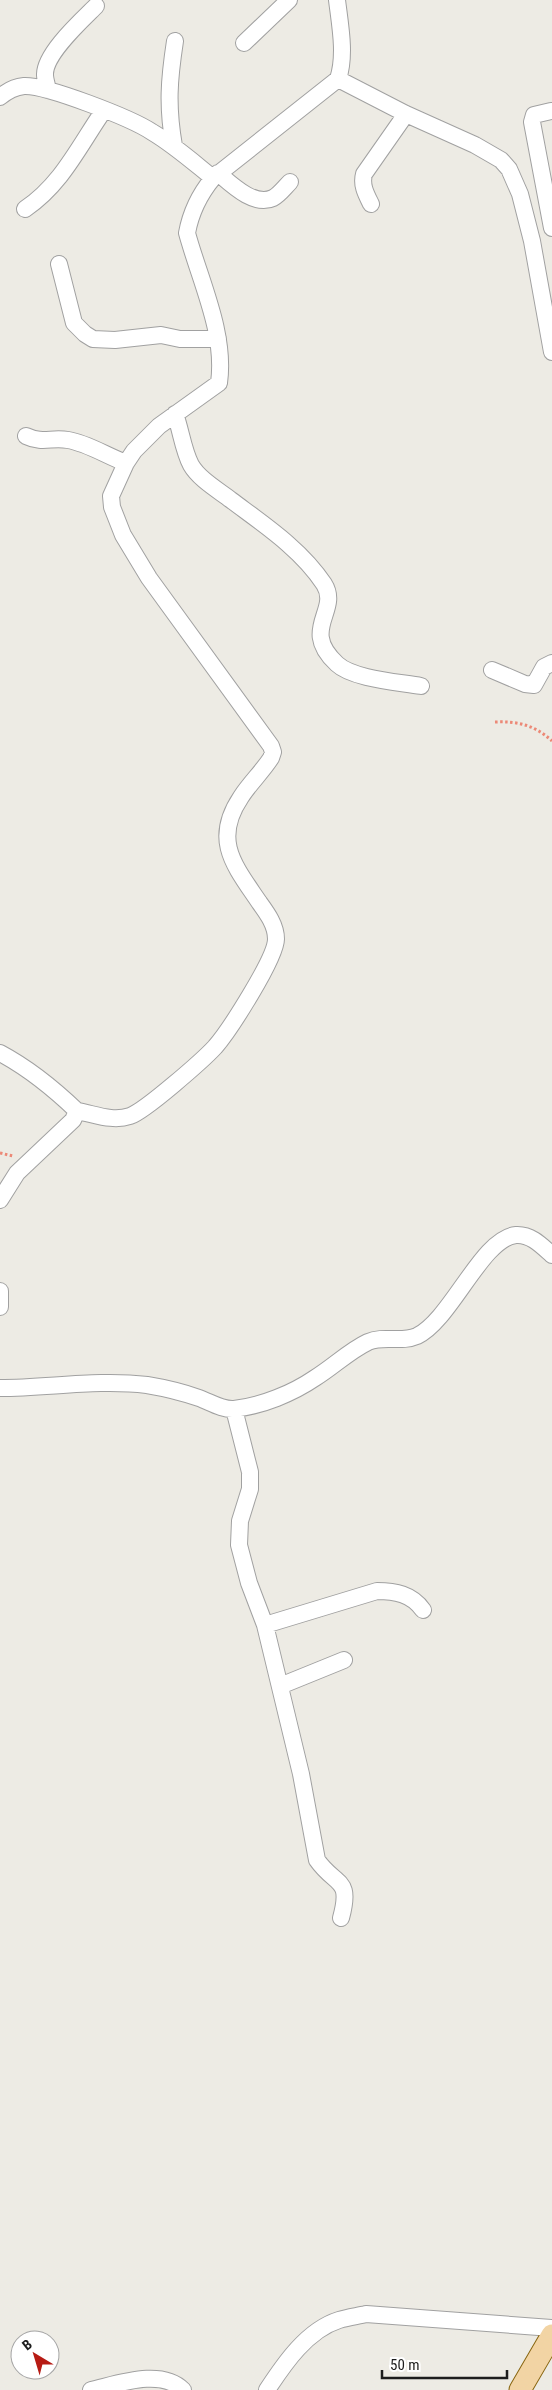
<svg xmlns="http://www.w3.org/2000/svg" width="552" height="2390" font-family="'Roboto Condensed',sans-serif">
<rect width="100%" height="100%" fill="#edebe4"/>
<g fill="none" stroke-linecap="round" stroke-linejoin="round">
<defs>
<path id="minor" d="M244,43L289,0
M338,79L406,114L475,145L501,160L509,169L520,194L532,241L552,352
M48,90C47,85 45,79 45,75C44,54 82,20 96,6
M0,97C7,91 14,87 24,86C46,85 131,118 152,132C174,145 193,162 213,178
M551,111L534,115L532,122L552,228
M174,146C167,106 169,80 175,41
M218,173C231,184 254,207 273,198C279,195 285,187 290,182
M371,204C366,194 361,185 364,174L406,114
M25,209C62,184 79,146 104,110
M59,264L74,323L85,334L93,339L115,340L161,335L180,339H218
M175,414C181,430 183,450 191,465C199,479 218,490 231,500C263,524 301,549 324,584C341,611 299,629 337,664C353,679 399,682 421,686
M26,436C43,444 51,437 68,440C87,443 107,456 126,463
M492,670L525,684L534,685L544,667L552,663
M0,1053C30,1069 53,1088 77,1111
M0,1200L17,1173L73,1120L77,1111C95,1114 112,1122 130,1116C145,1111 203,1060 215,1047C229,1031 276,958 276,939C276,925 267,913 259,902C234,865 212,840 241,797C250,783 262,772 271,758L273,752L271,746L149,578L123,535L112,507L111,496L126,463L134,451L159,426L219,383C226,333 200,281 187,233C191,211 199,195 213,178L338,79C346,55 340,25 337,0
M0,1291V1307
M0,1388C49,1388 98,1379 147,1385C165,1388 182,1392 199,1398C210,1402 222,1410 234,1409C262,1406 293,1393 315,1378C333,1367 349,1351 368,1342C384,1335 401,1343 417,1336C451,1320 482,1238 516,1235C531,1234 542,1246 552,1255
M234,1409L250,1472V1489L240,1521L239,1545L249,1583L265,1625L301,1774L317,1860C336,1887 352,1877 341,1918
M265,1625L377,1591C395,1591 412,1594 423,1610
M280,1686L344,1660
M91,2390C118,2384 161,2368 183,2390
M267,2390C284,2364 307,2330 339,2320C348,2317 358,2316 366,2314L552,2328"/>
<path id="major" d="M520,2390L552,2335"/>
</defs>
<!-- minor casing -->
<use href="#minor" stroke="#a1a1a1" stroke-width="18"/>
<!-- major casing -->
<use href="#major" stroke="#88650f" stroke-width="23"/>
<!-- path -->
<path stroke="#ec8977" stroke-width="3" stroke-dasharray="2.5 2.5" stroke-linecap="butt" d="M495,722C517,721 535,725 552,741
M0,1153L13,1156"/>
<!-- minor -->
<use href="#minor" stroke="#fff" stroke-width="16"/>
<!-- major -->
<use href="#major" stroke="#f2d4a4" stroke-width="21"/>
</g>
<!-- north arrow -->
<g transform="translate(35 2355) rotate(322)"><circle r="24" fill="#ffffff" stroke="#a5a5a5"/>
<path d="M0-4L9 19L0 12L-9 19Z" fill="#b71b14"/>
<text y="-8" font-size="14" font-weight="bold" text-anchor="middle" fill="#1d1d1d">B</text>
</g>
<!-- scale -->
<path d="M382 2370v8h125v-8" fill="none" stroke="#1d1d1d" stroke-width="2.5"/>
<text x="390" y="2370" font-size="15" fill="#1d1d1d" stroke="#ffffff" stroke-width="4" paint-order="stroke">50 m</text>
</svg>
